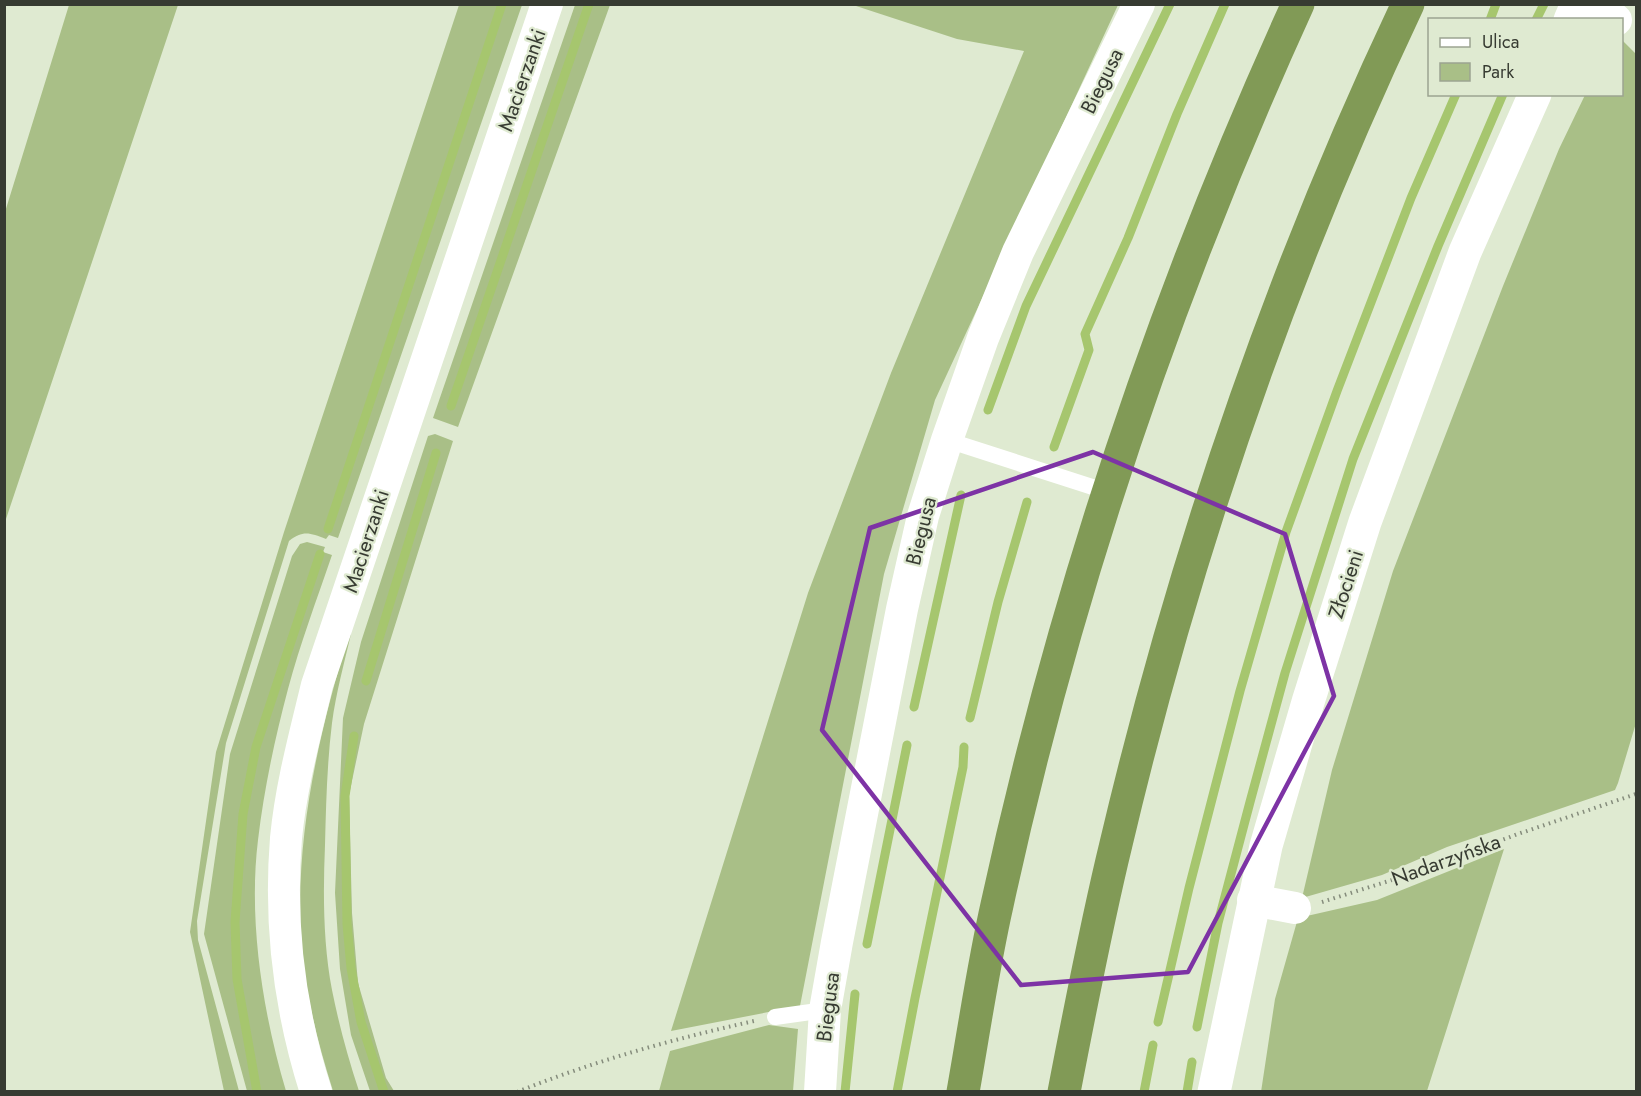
<svg xmlns="http://www.w3.org/2000/svg" width="1641" height="1096" font-family="Jost,sans-serif">
<rect width="100%" height="100%" fill="#dfead1"/>
<!-- green -->
<path fill="#a9bf87" d="M69,5H178L5,522V212Z
M459,5H522L338,538L329,535L326,539C310,533 303,530 289,541L226,743L197,921L198,940L239,1091H224L190,932L216,752L284,532Z
M575,5H610L458,427L433,418Z
M853,5H1118L935,400L884,574L800,1006L671,1031L808,593L891,373L1024,51L957,39Z
M1622,40L1636,54V723L1618,783L1615,790L1447,847L1382,875L1302,898L1332,770L1393,571L1503,286L1559,149L1585,95L1622,94Z
M435,434L453,441L364,724L349,795L352,913L358,983L386,1078L394,1091H370L351,1035L340,969L335,893L343,718L361,642L428,436Z
M307,542L325,547L323,552L332,555C317,599 300,644 288,689C275,738 264,789 258,840C248,921 263,1014 286,1091H247L204,934L230,754L292,556L300,544Z
M349,634H351C344,664 336,693 332,723C327,764 326,805 325,845C323,893 323,943 332,990C339,1025 348,1058 359,1091H333C323,1059 314,1027 308,994C286,872 314,750 349,634Z
M1504,849L1427,1091L1261,1092L1275,999L1298,918L1377,900Z
M769,1025L798,1029L793,1091H659L670,1051Z"/>
<g fill="none" stroke-linecap="round" stroke-linejoin="round">
<!-- stream -->
<path stroke="#a6c66e" stroke-width="9" d="M1490,20L1496,4
M1536,20L1544,4
M451,406L589,4
M988,410L1026,306L1170,4
M1054,447L1089,350L1085,334L1128,238L1177,114L1225,4
M328,529L502,4
M366,681L436,453
M914,707L961,495
M970,718L998,602L1027,502
M354,736L345,796L347,924L351,968L361,1022L384,1092
M867,944L907,745
M1158,1022L1189,888L1240,691L1286,532L1337,391L1411,198L1456,94
M1197,1027L1218,923L1250,802L1285,673L1353,459L1438,246L1503,94
M257,1092L237,979L235,922L243,814L256,747L320,554
M845,1092L855,994
M897,1092L915,998L963,767L964,747
M1144,1092L1153,1045
M1187,1092L1192,1062"/>
<!-- path -->
<path stroke="#858c7c" stroke-width="4" stroke-dasharray="1.5 4.5" stroke-linecap="butt" d="M1322,902L1408,875L1518,834L1636,794
M517,1092C594,1061 673,1039 754,1021"/>
<!-- service -->
<path stroke="#fff" stroke-width="16" d="M947,440L1108,492
M775,1017L825,1010"/>
<!-- minor -->
<path stroke="#fff" stroke-width="32" d="M1597,4L1616,20
M1253,900L1295,908
M316,1092C289,1008 279,925 286,838C291,786 305,735 317,685L547,4
M820,1092L825,1010L837,942L902,609L923,516L947,440L983,338L1018,252L1139,4"/>
<!-- tertiary -->
<path stroke="#fff" stroke-width="33" d="M1570,20L1577,4
M1214,1092L1266,846L1308,702L1365,522L1465,252L1535,94"/>
<!-- motorway -->
<path stroke="#819a56" stroke-width="33" d="M963,1092C974,1030 983,967 997,905C1064,596 1166,293 1298,4
M1064,1092C1080,1009 1096,926 1116,844C1184,556 1281,272 1408,4"/>
</g>
<!-- marked area -->
<path fill="none" stroke="#7d33a5" stroke-width="4.5" stroke-linejoin="round" d="M1093,452L1285,534L1334,696L1188,972L1021,985L822,730L870,528Z"/>
<g text-anchor="middle" dominant-baseline="central" stroke-width="4.5" stroke-linejoin="round" paint-order="stroke">
<!-- street labels -->
<g font-size="21" fill="#373b32" stroke="#dfead1">
<text transform="translate(522 80) rotate(-71)">Macierzanki</text>
<text transform="translate(1102 81) rotate(-64)">Biegusa</text>
<text transform="translate(921 531) rotate(-76)">Biegusa</text>
<text transform="translate(366 541) rotate(-72)">Macierzanki</text>
<text transform="translate(1346 584) rotate(-72)">Złocieni</text>
<text transform="translate(1446 860) rotate(-20)">Nadarzyńska</text>
<text transform="translate(828 1007) rotate(-83)">Biegusa</text>
</g>
</g>
<!-- border -->
<rect width="1641" height="1096" fill="none" stroke="#373b32" stroke-width="12"/>
<!-- legend -->
<rect x="1428" y="18" width="195" height="78" fill="#dfead1" stroke="#9ca491" stroke-width="1.5"/>
<rect x="1440" y="38" width="30" height="9" fill="#ffffff" stroke="#9ca491" stroke-width="1.5"/>
<text x="1482" y="48" font-size="18" fill="#373b32">Ulica</text>
<rect x="1440" y="63" width="30" height="18" fill="#a9bf87" stroke="#9ca491" stroke-width="1.5"/>
<text x="1482" y="78" font-size="18" fill="#373b32">Park</text>
</svg>
